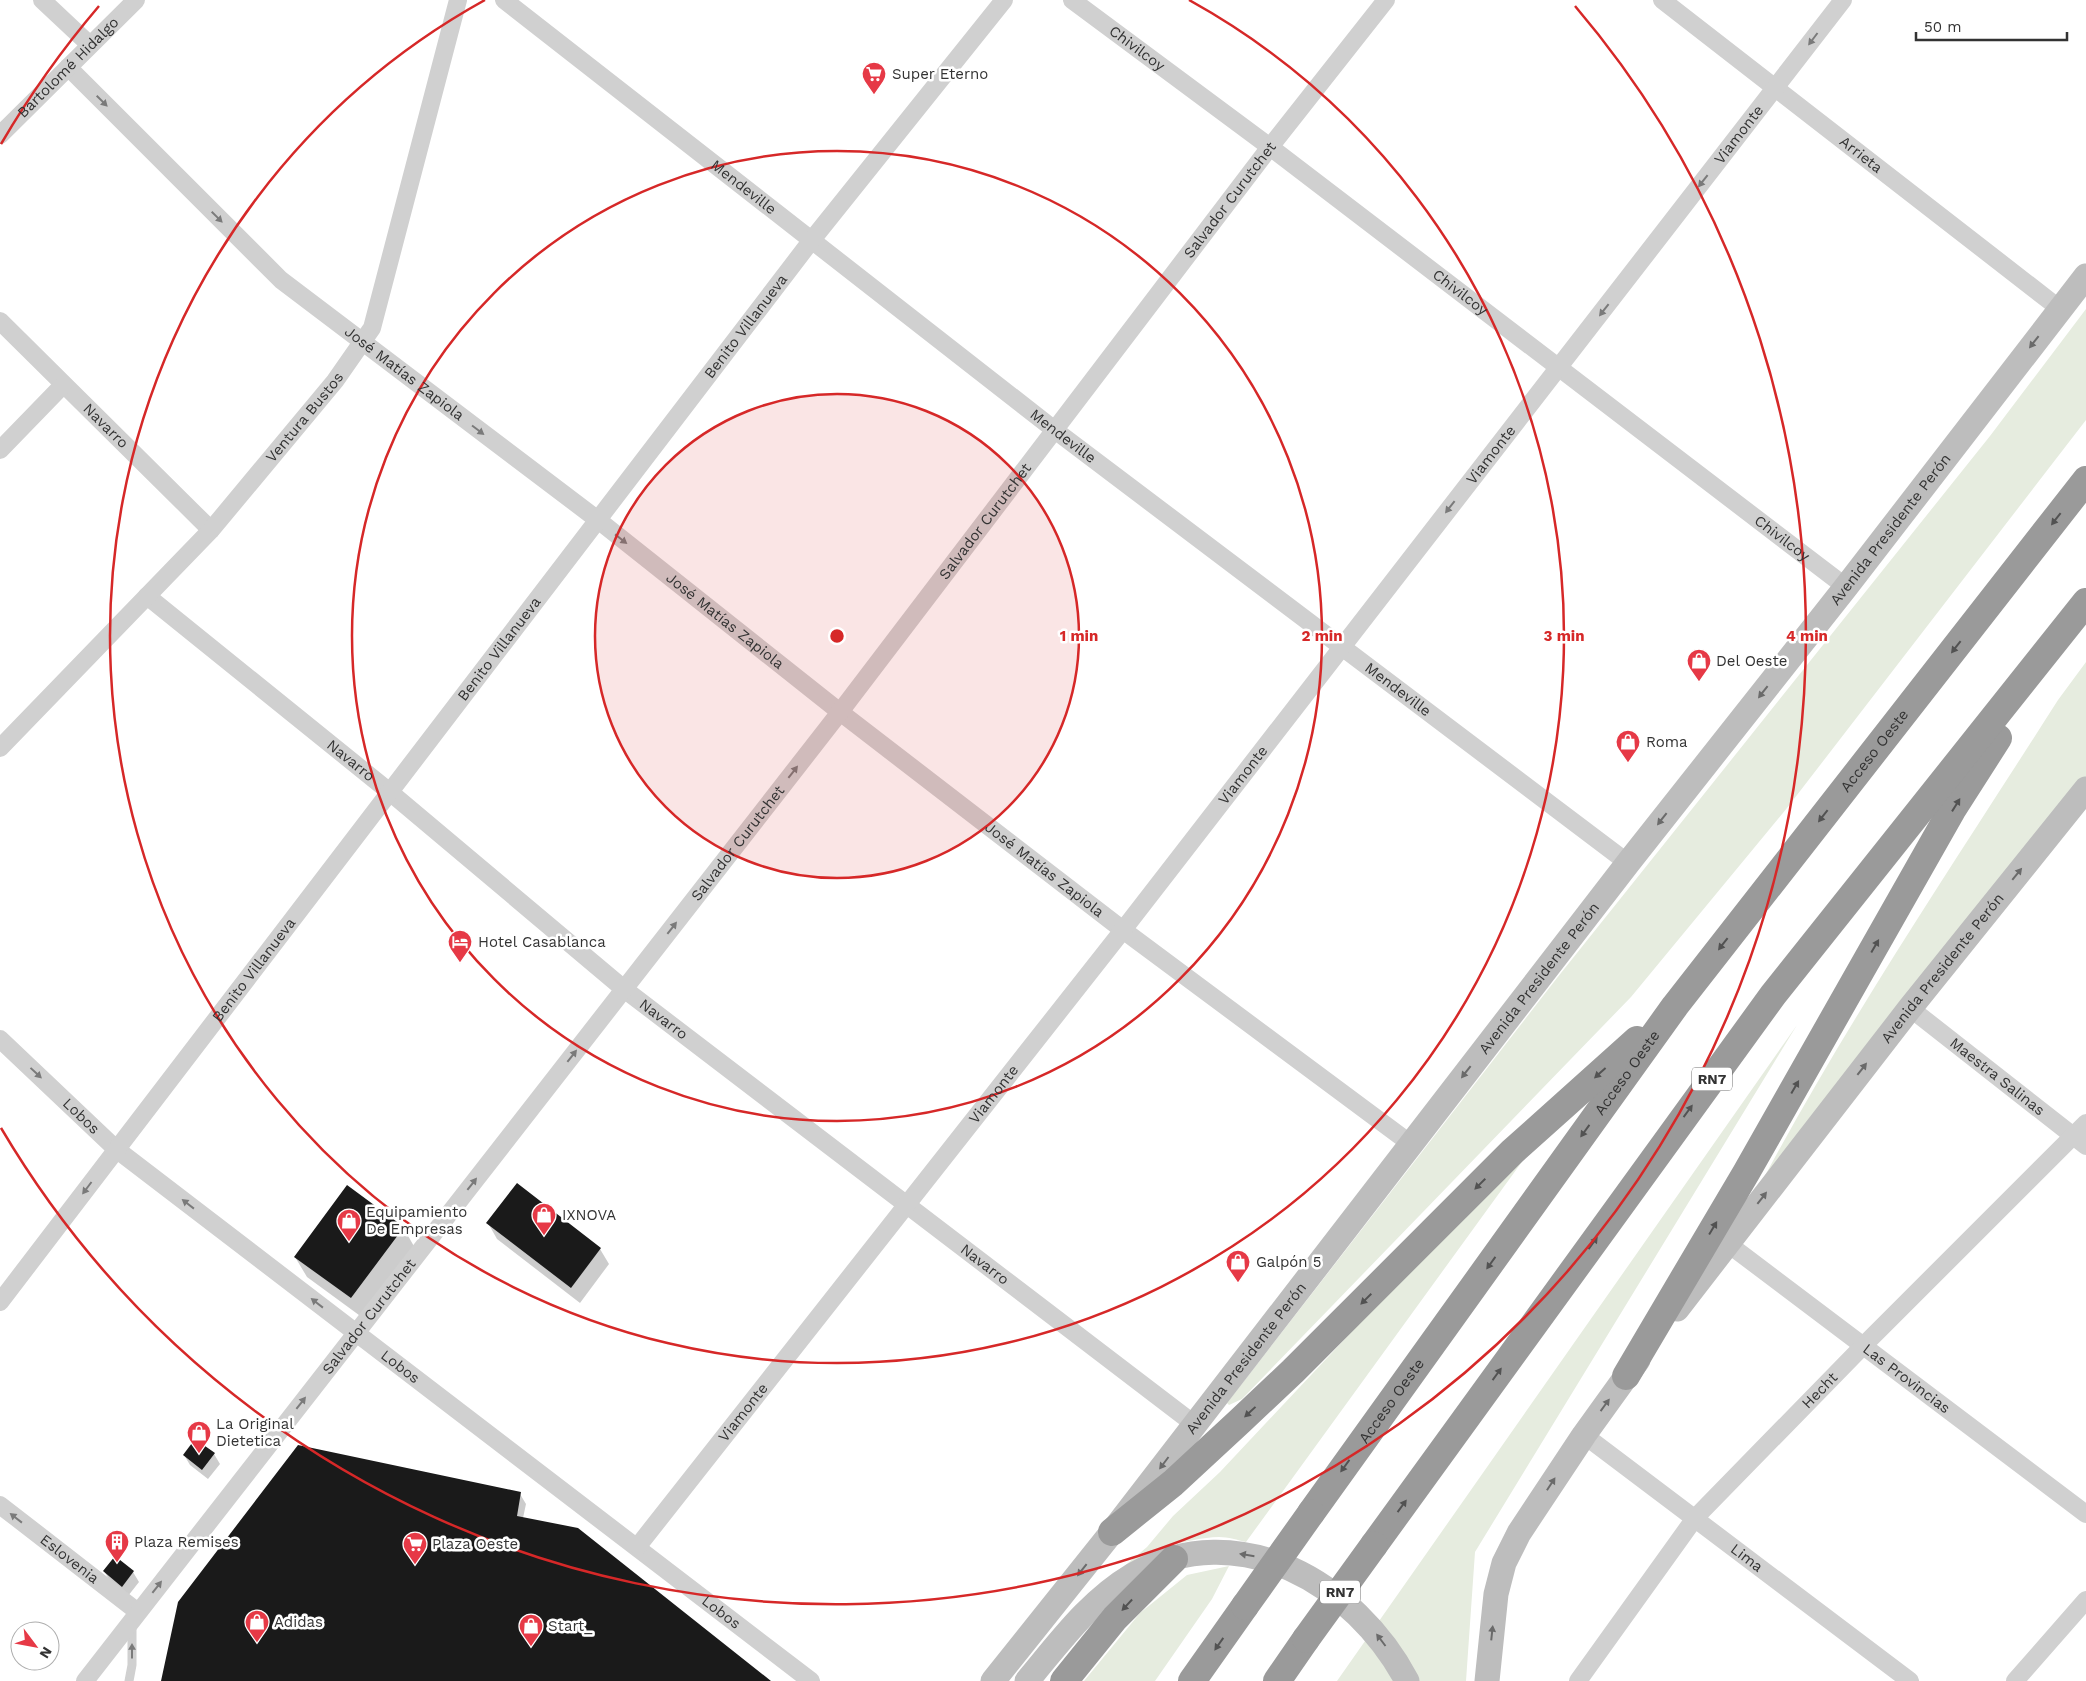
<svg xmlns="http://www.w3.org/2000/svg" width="2086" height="1681" font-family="'Work Sans',sans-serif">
<rect width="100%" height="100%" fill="#fff"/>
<!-- green -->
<path fill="#e6ecdf" d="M2086,309V420L1787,808L1631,997L1242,1399L1229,1405L1227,1403L1557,978L1990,436Z
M2086,662V778L1751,1202C1842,1028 1953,865 2058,700Z
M1797,1025L1475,1552L1466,1681H1337Z
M1524,1159L1246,1542C1238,1540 1228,1537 1219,1537C1186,1538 1150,1551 1122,1568L1147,1547L1173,1516L1220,1472L1451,1226Z
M1229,1566L1212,1599L1155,1681H1084L1140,1613L1187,1575Z"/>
<!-- shadow -->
<path fill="#0003" d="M488,1223L600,1249L609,1264L580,1303L497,1239Z
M403,1227L415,1248L363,1318L307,1277L295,1257Z
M214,1454L220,1464L208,1479L190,1465L184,1455Z
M520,1494L526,1504L523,1518L769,1681H163Z
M115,1557L133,1572L139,1582L128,1596L110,1581L104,1571Z"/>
<!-- building -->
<path fill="#1a1a1a" d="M517,1183L601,1248L571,1288L486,1223Z
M347,1185L404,1227L351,1298L294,1257Z
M195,1439L215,1453L202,1470L183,1455Z
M298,1445L521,1492L517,1516L578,1528L771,1681H161L178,1602Z
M115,1556L134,1571L122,1587L103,1571Z"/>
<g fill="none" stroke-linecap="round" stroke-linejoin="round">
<!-- lane -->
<path stroke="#d0d0d0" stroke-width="9" d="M129,1681L132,1665V1624"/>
<!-- street -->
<g stroke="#d0d0d0" stroke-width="18">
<path d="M42,0L90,45"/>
<path id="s1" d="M504,0L1056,431L1628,863"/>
<path id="s2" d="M1072,0L1270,147L1846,587"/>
<path id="s3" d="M1662,0L2060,309"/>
<path id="s4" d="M68,67L281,280L598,520L840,712L1123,930L1411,1144"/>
<path id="s5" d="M0,135L136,0"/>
<path id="s6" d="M0,321L211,530"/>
<path d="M0,450L63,385"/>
<path id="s7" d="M147,596L391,793L624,989L1194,1424"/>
<path id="s8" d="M0,748L211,530L335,381L372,328L458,0"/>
<path id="s9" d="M1910,1008L2086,1146"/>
<path id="s10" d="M0,1039L116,1149L811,1681"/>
<path id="s11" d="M1727,1243L2086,1514"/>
<path id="s12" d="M0,1302L811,241L1004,0"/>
<path id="s13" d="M1584,1435L1910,1681"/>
<path id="s14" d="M0,1505L138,1612"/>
<path id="s15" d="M638,1546L1123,930L1843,0"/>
<path id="s16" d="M85,1681L840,712L1270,147L1386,0"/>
<path id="s17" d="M1578,1681L1695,1518L1864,1345L2086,1123"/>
<path d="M2015,1681L2086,1600"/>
</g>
<!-- secondary -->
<g stroke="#bdbdbd" stroke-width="25">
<path id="s18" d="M1677,1309L1910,1008L2086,789"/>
<path id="s19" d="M993,1681L1112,1532L1628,863L1846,587L2086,276"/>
<path d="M1027,1681C1059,1643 1089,1601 1133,1575C1239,1514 1356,1584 1407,1681"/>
<path d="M1487,1681L1496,1594L1504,1563L1519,1533L1584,1435L1638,1360"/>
</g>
<!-- highway -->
<g stroke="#9a9a9a" stroke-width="28">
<path d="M1626,1376L1746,1173L1952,810L1998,738"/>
<path id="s20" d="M1311,1513L1675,1006L2086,480"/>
<path d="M1112,1532L1173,1483L1240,1421L1293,1371L1512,1152L1637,1040"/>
<path d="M1374,1545L1773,995L2086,602"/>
<path d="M1064,1681L1115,1618L1174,1559"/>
<path d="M1192,1681L1245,1606"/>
<path d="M1277,1681L1306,1639"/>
</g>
<!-- highway-bridge -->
<path stroke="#9a9a9a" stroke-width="28" d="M1245,1606L1311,1513
M1306,1639L1374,1545"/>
</g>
<!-- one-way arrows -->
<defs><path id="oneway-solid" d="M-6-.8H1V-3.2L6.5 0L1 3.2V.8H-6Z" transform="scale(1.25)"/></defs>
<g fill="#7a7a7a">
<use href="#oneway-solid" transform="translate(1813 39) rotate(127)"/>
<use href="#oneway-solid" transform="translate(102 101) rotate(45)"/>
<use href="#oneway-solid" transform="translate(1703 181) rotate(128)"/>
<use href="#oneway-solid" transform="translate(217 217) rotate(45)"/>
<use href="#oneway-solid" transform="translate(1604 310) rotate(128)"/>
<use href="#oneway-solid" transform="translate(478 430) rotate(37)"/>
<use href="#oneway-solid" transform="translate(1450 507) rotate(128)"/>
<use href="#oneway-solid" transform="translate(621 539) rotate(38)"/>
<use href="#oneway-solid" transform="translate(793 772) rotate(-52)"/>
<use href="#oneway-solid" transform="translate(672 928) rotate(-52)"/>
<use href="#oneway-solid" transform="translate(572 1056) rotate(-52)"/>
<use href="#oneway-solid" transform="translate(36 1073) rotate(43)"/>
<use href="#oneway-solid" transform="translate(472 1184) rotate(-52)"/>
<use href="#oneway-solid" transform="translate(87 1188) rotate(127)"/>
<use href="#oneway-solid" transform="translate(188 1204) rotate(-142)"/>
<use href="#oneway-solid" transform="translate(317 1303) rotate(-142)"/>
<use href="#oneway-solid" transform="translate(301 1403) rotate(-52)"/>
<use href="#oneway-solid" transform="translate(16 1518) rotate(-142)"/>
<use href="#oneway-solid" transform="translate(157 1587) rotate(-52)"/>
<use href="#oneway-solid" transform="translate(132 1651) rotate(-90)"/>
</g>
<g fill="#6a6a6a">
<use href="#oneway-solid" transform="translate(2034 342) rotate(128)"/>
<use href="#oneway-solid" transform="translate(1763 692) rotate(128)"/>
<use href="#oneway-solid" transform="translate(1662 819) rotate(128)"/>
<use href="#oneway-solid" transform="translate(2017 874) rotate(-51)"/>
<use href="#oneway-solid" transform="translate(1862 1069) rotate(-52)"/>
<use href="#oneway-solid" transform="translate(1466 1072) rotate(128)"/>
<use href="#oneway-solid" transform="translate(1762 1198) rotate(-52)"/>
<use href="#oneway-solid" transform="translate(1605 1405) rotate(-54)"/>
<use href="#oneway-solid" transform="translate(1164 1463) rotate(127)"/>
<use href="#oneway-solid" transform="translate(1551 1484) rotate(-57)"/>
<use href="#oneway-solid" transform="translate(1247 1555) rotate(-171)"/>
<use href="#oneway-solid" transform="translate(1082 1570) rotate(128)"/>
<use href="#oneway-solid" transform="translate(1492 1633) rotate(-84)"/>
<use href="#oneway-solid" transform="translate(1381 1640) rotate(-127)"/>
</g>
<g fill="#525252">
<use href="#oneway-solid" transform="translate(2056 519) rotate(128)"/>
<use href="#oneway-solid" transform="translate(1956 647) rotate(128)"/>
<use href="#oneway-solid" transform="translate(1956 805) rotate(-58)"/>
<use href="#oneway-solid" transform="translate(1823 816) rotate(128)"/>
<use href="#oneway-solid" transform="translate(1723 944) rotate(128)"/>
<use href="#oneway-solid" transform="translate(1875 946) rotate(-60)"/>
<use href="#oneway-solid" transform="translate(1600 1073) rotate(138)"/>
<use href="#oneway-solid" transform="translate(1795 1087) rotate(-60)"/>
<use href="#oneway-solid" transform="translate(1688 1111) rotate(-54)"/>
<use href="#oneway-solid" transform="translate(1585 1131) rotate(126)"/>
<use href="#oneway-solid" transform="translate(1480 1184) rotate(135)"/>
<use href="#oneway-solid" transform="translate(1713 1228) rotate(-59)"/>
<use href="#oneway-solid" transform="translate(1593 1243) rotate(-54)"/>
<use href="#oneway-solid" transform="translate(1491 1263) rotate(126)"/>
<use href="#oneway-solid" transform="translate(1366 1299) rotate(135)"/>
<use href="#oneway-solid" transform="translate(1497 1374) rotate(-54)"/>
<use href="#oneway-solid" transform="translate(1250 1412) rotate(137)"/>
<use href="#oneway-solid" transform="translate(1345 1466) rotate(126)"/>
<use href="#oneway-solid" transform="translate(1402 1506) rotate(-54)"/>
<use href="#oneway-solid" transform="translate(1127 1605) rotate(133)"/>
<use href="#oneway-solid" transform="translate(1219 1644) rotate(125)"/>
</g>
<!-- distance rings -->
<circle cx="837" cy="636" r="242" fill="#d62828" fill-opacity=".12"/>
<g fill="none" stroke="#d62828" stroke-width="2.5">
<circle cx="837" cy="636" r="242"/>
<circle cx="837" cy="636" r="485"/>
<path d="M1189 0A727 727 0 1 1 485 0"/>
<path d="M1 144A970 970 0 0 1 99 6M1575 6A970 970 0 1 1 1 1128"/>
</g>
<!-- icons -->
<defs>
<symbol id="supermarket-pin" viewBox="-11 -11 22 30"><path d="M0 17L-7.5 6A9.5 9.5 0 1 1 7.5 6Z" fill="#e63946" stroke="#fff"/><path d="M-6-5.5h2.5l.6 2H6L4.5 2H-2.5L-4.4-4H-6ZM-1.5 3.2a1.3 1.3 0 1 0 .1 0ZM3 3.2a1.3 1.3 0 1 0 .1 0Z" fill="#fff"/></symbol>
<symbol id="shop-pin" viewBox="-11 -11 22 30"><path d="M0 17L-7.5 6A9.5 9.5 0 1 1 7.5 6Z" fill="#e63946" stroke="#fff"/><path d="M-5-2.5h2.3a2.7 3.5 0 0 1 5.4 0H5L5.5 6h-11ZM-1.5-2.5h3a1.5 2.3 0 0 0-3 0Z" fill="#fff"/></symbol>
<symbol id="hotel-pin" viewBox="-11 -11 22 30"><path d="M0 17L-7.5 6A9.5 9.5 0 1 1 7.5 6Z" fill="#e63946" stroke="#fff"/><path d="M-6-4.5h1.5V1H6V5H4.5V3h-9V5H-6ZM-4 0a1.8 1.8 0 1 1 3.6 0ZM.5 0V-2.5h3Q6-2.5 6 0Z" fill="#fff"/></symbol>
<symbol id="building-pin" viewBox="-11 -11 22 30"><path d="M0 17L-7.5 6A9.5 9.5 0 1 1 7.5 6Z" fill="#e63946" stroke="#fff"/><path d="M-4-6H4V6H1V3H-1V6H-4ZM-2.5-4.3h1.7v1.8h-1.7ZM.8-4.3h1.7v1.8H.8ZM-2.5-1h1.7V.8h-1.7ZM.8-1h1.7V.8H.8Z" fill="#fff"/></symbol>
</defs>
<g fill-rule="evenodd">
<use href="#supermarket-pin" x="860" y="60" width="28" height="38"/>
<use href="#shop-pin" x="1685" y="647" width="28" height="38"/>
<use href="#shop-pin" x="1614" y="728" width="28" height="38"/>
<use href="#hotel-pin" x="446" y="928" width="28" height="38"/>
<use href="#shop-pin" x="530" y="1201" width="28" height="38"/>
<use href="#shop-pin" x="335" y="1207" width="28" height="38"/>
<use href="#shop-pin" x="1224" y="1248" width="28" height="38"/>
<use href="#shop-pin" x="185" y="1419" width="28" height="38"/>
<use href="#building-pin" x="103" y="1528" width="28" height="38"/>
<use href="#supermarket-pin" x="401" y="1530" width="28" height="38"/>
<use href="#shop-pin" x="243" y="1608" width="28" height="38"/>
<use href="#shop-pin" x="517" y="1612" width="28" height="38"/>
</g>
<g text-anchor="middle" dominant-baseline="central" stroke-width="5" stroke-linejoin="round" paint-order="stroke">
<!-- shield labels -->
<g fill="#fff" stroke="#707070" stroke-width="1">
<rect x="1692" y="1067.5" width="40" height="23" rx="4"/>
<rect x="1320" y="1580.5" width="40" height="23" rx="4"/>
</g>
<g font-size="14" font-weight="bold" fill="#333">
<text x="1712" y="1079">RN7</text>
<text x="1340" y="1592">RN7</text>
</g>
<!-- street labels -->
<g font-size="15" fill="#333" stroke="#fff">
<text stroke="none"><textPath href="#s2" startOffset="81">Chivilcoy</textPath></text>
<text stroke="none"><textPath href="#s5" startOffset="96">Bartolomé Hidalgo</textPath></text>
<text stroke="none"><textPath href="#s15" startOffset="1790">Viamonte</textPath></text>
<text stroke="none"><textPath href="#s3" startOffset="252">Arrieta</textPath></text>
<text stroke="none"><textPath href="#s1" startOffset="304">Mendeville</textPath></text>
<text stroke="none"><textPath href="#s16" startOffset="1872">Salvador Curutchet</textPath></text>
<text stroke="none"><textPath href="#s2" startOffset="486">Chivilcoy</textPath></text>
<text stroke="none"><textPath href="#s12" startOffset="1228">Benito Villanueva</textPath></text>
<text stroke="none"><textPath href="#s4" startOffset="456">José Matías Zapiola</textPath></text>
<text stroke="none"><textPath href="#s8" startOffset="450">Ventura Bustos</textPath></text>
<text stroke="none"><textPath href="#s6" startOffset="149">Navarro</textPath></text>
<text stroke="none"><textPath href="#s1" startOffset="709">Mendeville</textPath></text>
<text stroke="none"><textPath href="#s15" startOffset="1385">Viamonte</textPath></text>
<text stroke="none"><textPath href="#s16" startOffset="1468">Salvador Curutchet</textPath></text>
<text stroke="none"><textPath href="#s19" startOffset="1460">Avenida Presidente Perón</textPath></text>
<text stroke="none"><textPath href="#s2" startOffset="891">Chivilcoy</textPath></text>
<text stroke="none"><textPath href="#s4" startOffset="861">José Matías Zapiola</textPath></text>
<text stroke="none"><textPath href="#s12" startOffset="822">Benito Villanueva</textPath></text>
<text stroke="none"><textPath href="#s1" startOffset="1129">Mendeville</textPath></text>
<text stroke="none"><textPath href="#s20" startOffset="948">Acceso Oeste</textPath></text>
<text stroke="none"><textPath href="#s7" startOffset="262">Navarro</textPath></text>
<text stroke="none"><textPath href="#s15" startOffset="980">Viamonte</textPath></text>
<text stroke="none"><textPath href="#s16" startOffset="1062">Salvador Curutchet</textPath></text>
<text stroke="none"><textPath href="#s4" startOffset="1266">José Matías Zapiola</textPath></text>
<text stroke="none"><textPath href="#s18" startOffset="432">Avenida Presidente Perón</textPath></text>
<text stroke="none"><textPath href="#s12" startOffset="418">Benito Villanueva</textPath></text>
<text stroke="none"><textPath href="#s19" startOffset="890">Avenida Presidente Perón</textPath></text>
<text stroke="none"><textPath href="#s7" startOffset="668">Navarro</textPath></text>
<text stroke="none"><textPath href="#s20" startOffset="542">Acceso Oeste</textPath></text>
<text stroke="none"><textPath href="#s9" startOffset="111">Maestra Salinas</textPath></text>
<text stroke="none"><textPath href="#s15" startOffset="575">Viamonte</textPath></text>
<text stroke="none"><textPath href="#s10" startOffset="112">Lobos</textPath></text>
<text stroke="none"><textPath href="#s7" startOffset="1072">Navarro</textPath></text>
<text stroke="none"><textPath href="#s16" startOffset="462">Salvador Curutchet</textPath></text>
<text stroke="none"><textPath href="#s19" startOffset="410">Avenida Presidente Perón</textPath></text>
<text stroke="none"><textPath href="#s10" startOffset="518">Lobos</textPath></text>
<text stroke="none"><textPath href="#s11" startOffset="225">Las Provincias</textPath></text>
<text stroke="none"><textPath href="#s17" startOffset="379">Hecht</textPath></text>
<text stroke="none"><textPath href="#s20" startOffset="138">Acceso Oeste</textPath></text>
<text stroke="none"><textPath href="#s15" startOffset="170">Viamonte</textPath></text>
<text stroke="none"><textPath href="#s13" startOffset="204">Lima</textPath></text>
<text stroke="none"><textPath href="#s14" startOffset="88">Eslovenia</textPath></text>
<text stroke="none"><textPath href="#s10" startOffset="922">Lobos</textPath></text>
</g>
<!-- poi labels -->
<g font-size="15" fill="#333" stroke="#fff" text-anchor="start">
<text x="892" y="74">Super Eterno</text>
<text x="1716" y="661">Del Oeste</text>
<text x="1646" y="742">Roma</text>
<text x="478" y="942">Hotel Casablanca</text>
<text x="366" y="1212">Equipamiento<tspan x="366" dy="17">De Empresas</tspan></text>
<text x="562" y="1215">IXNOVA</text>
<text x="1256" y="1262">Galpón 5</text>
<text x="216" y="1424">La Original<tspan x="216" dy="17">Dietetica</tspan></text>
<text x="134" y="1542">Plaza Remises</text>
<text x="432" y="1544">Plaza Oeste</text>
<text x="274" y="1622">Adidas</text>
<text x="548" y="1626">Start_</text>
</g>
</g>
<circle cx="837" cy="636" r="8" fill="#d62828" stroke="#fff" stroke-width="2.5"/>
<g font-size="15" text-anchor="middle" font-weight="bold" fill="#d62828" stroke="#fff" stroke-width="5" stroke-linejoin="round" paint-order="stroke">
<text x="1079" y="641">1 min</text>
<text x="1322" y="641">2 min</text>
<text x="1564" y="641">3 min</text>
<text x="1807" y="641">4 min</text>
</g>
<!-- north arrow -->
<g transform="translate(35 1646) rotate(122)"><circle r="24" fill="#ffffff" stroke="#adadad"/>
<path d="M0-4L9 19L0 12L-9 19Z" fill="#e63946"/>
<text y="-8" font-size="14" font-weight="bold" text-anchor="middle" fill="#333333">N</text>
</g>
<!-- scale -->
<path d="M1916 32v8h151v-8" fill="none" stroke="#333333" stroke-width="2.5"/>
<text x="1924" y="32" font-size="15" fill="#333333" stroke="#ffffff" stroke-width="4" paint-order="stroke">50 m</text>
</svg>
